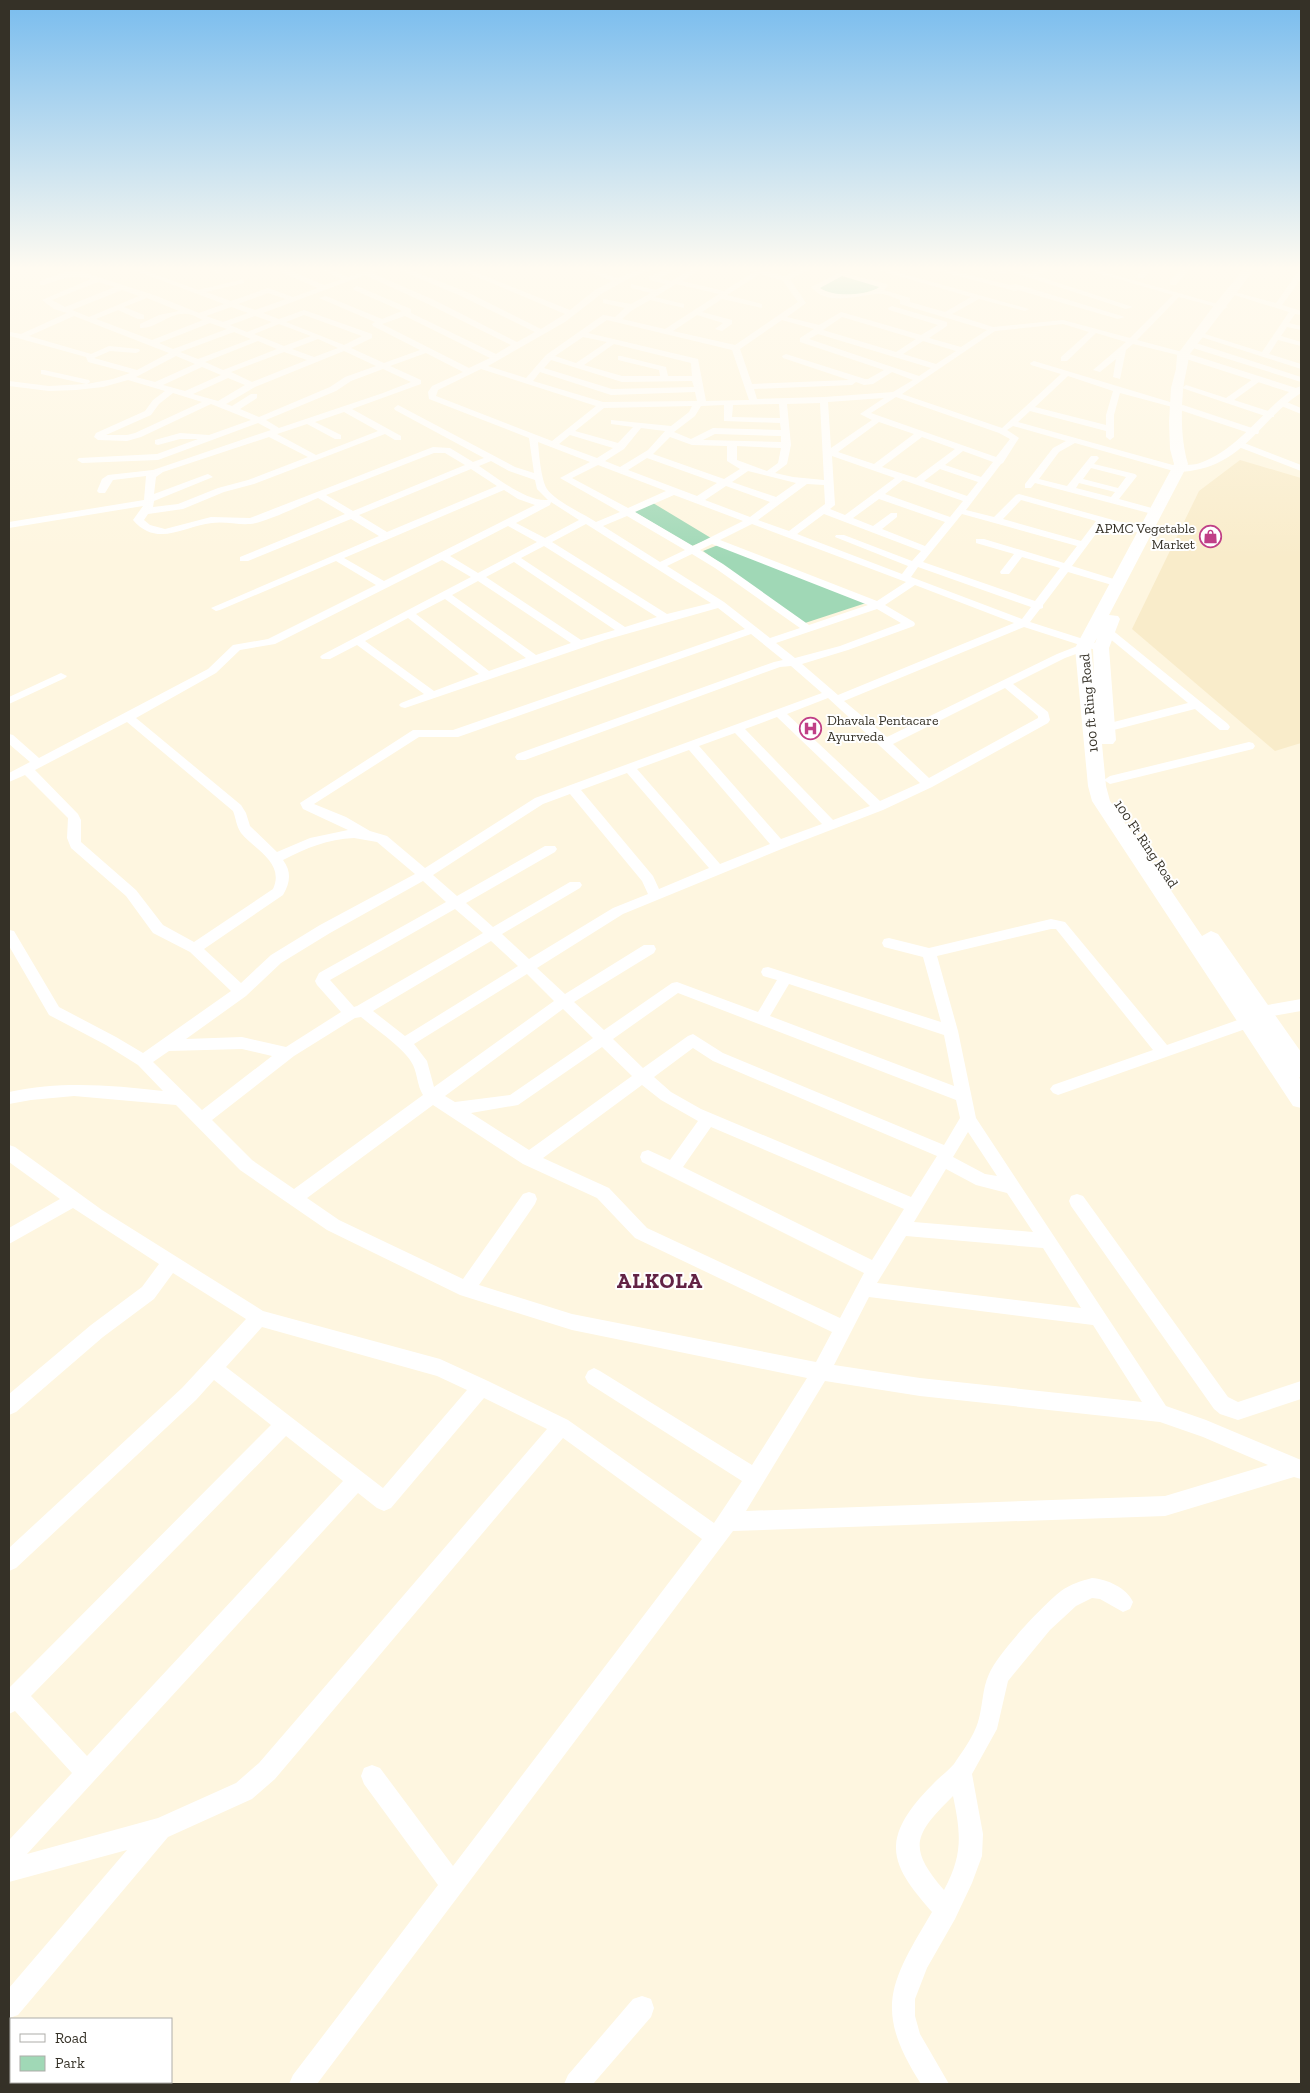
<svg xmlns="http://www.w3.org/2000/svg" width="1310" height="2093" font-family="'Zilla Slab',serif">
<rect width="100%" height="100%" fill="#fef6e0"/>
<!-- built -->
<path fill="#f9ecca" d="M1240,460L1301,478V743L1275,751L1132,629L1199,491Z"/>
<!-- green -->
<path fill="#a0d8b6" d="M843,275L881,287C862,296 836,299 818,287Z
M653,503L711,538L692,546L633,511Z
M718,545L866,603L805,623L703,551Z"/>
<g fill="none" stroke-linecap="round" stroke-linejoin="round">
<!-- minor -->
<path fill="#fff" fill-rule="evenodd" d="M123,266H133L198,290L244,279V283L206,292L231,301L268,288L293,297L318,288L280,272V268L286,266H295L289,270L324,285L342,279L314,266H323L348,277L378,266H387L372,273L434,300L517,342L535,332L461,296L390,266H400L467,292L541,329L565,314L451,266H460L570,310L595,290L612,281L575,266H584L617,278L650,266H659L628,279L601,294L565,322L488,366L526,378L546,355L603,315L615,317L625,308L603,303V299L631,304L651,293L631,288V284L656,290L666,284L649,280V276L675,266H685L659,278L671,281L698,266H706L682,281L724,291L754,272L738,266H748L784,276L807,266H816L790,279L806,303L787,317L819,325L841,312L921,335L938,325L889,310L888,308L892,306L947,322V326L929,338L961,347L987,330L900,304V300C894,298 885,293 878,294C856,295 828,307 811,287L853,266H861L848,274L887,284L888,286L884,290L910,298V302L945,312L971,297L864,266H875L1029,309L1025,311L979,299L952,314L993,327L1063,320L1130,338L1173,295L1073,266H1083L1228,307L1224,309L1179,297L1137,340L1186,353V357L1133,344L1126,350L1120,379L1113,377L1116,359L1100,372L1093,370L1126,342L1096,333L1067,361H1061V357L1089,332L1063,324L995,331L902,394L1002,428L1061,374L1031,365L1030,363L1034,361L1180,405L1176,408L1120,393L1114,415V437L1110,440L1106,437V431L1030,411L1018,422L1180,467V471L1177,472L1075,443L1059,452L1039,479L1067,486L1091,456H1097L1099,458L1094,464L1135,474L1137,476L1119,499L1159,510V514L1156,515L1035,483L1031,488H1025V484L1053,448L1066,441L1013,426L1007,430L1019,438L1003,463L1001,464L966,510L994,517L1016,495L1019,494L1153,531L1155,533L1150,536L1104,523L1072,566L1120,581L1121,583L1120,585H1112L1068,572L1043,605V608L1040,609L1030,622L1105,646L1107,648L1101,651L1088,648L1087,650L1065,658L1013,684L1048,712L1050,720L1048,723L932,787L883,810L784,848L623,914L537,968L565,994L644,945H654L656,949L654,953L574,1002L604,1030L672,983L677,982L758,1012L777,980L763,976L761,972L763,968L768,967L941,1022L923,957L884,947L882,943L884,939L889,938L929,948L1051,919L1065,922L1167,1045L1249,1016L1254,1018L1256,1022L1254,1026L1058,1095L1053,1093L1050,1089L1053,1085L1153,1050L1056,929H1051L937,956L958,1031L976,1118L1166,1406L1206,1420L1301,1460V1479L1294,1477L1165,1516L733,1531L317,2084H289L293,2075L438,1885L364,1784L361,1776L364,1768L372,1765L380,1768L453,1866L702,1539L563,1438L275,1779L252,1799L168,1837L18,2015L9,2018V1988L127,1850L9,1882V1840L72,1773L15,1711L9,1714V1688L271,1425L214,1380L196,1400L16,1568L9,1571V1548L182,1388L246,1319L173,1273L154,1299L103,1337L16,1412L9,1415V1394L91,1325L142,1287L159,1264L73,1208L9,1244V1228L60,1199L9,1162V1145L15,1147L102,1210L263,1311L440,1359L488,1381L568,1420L714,1523L742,1481L588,1383L585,1377L588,1371L594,1368L600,1371L752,1465L807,1378L572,1330L460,1295L327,1230L240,1170L176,1105L74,1096L31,1100L9,1104V1092C61,1081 111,1085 163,1091L138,1065L106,1045L49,1015L9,946V930L14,931L59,1007L116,1037L143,1053L231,991L190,952L153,933L126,896L71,848L67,838L68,818L25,775L9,782V773L30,762L9,744V734L13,735L39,758L208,669L233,645L268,639L376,585L336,561L220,610L216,611L211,608L379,536L351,519L248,561H240V557L345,514L318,498C303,504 265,523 250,524C238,525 224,521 212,523C184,526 157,548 133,520L143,506L9,528V522L144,500L146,476L113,480L105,493H99L97,491L102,479L108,475L153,470L271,430L258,423L158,460L82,463L77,460L79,458L157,454L198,439H180L158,445L155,444V440L180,433L209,435L251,420L211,404L141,437L127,441L98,440L94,437L96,433L145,411L153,400L165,391L128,380L103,387L76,390L49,391L9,386V381L49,386L86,384L41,374V370H44L89,380L90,382L87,384L113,379L130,373L88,362L86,357L10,336V332L21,334L67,313L54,309L42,300L91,279C70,273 62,280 43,285H40V281L65,272L79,271L154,295L199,313L224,304ZM760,274L783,281L798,302L735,345L673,331L697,315L723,323L715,329L722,331L732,324V320L702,312L722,299L762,308V304L727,295ZM365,275L428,304L511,345L496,354L411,313V309L357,286L353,288L354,290L402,311L382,319L326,296L319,298L375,322L372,324L373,326L420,350L384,363L351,348L372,338V334L304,310L279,319L263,313ZM842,276L879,287C869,296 830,297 820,288ZM98,282L115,287L65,307L52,300ZM676,284L719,294L665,329L622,319L631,311L650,300L684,308V304L655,297ZM122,290L139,296L89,317L72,310ZM268,293L286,299L255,310L238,304ZM147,298L179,311L159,315L140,324V328C156,329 171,311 187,314C192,314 198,318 203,320L152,340L96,319L118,310L138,319H144V315L124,307ZM231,307L248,313L223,322L206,316ZM304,315L362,336L344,345L286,322ZM74,316L169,353L137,370L94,358L110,351L136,353L140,351L139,349L109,346L91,354L29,336ZM255,316L272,322L247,332L230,325ZM405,316L490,358L469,368L382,324ZM842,317L916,339L896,352L823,330ZM607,320L732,350L749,400L706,401L698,359L588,333ZM782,320L814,329L800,338V342L884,370L868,379H865L786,354L782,356L783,358L849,380L752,384L740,349ZM210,323L227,329L173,349L159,343ZM279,324L311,336L284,346L254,334ZM234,332L251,339L198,359L180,352ZM818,334L931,368L919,376L809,339ZM583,337L607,342L576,363L555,356ZM318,339L338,348L314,357L292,349ZM258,341L277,349L223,370L205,362ZM923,341L956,351L936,364L903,354ZM614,344L691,363L692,376H668L666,367L621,356H618V360L659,370L660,376H622L584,365ZM344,351L376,366L345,377L330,387L259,417L240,409L257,398V394H251L232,406L226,404L255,387ZM284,352L307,360L252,382L231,372ZM426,353L463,372L432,386L428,392L429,399L529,438L534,473L515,467L398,405L394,408L395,410L484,458L473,462L450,448L433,447L250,518L211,517L165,529L150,525L144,520L148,514L183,509L224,492L254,484L385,434L395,440H401V436L352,409L421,384V380L390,366ZM176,356L195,364L155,382L136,377ZM551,360L622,382L692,381L694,387L612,389L544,368ZM202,367L221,375L185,391L163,385ZM383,369L411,382L383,393L279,428L266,420L336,391L351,381ZM481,369L596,406L552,441L436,396L438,390ZM540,372L611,395L695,392L697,401L603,402L533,381ZM892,372L913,380L893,392L824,397L757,399L754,389L852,385L856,382L864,385L873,384ZM1068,376L1113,391L1106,415V425L1035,407ZM228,378L245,385L218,401L193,394ZM173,393L202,402L135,433L127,435H106L151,415L159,404ZM896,397L999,433L1010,439L996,457L871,413ZM884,398L860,414L872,420L831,448L828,402ZM820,403L824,480L793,477L775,473L787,464L791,445L787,404ZM779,404L780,418L732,417L733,405ZM724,405V421L780,423L781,430L713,428L691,439L674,432L695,416L701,406ZM692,406L689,412L671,426L611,420V424L633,427L618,443L575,431L604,408ZM344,412L378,431L316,455L277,434L307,424L335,439H341V435L315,422ZM879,422L914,434L874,464L838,452ZM641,428L665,431L648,450L620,467L605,461L624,449ZM715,434L781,436V442L703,440ZM570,435L613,448L597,458L559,444ZM269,437L308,457L248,480L218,488L178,504L153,507L154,501L213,477L208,474L205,475L154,494L156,477L163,472ZM670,437L692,445L727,446V461L740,469L724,479L653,454ZM922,437L955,449L916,478L882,467ZM538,442L590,462L560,478L620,512L596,522C584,514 555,501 547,489C541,479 539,454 538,442ZM737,446L781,448L778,463L767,471L737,460ZM963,451L993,462L981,477L945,465ZM434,453H445L465,465L353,511L326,495ZM832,456L895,478L845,515L830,509L835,505ZM647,458L717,483L697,496L628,470ZM491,461L509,471L535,480L537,489L548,500C526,502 498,478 479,466ZM598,465L666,491L628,508L572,478ZM1091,468L1126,477L1118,488L1083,479ZM471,469L497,486L387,532L359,515ZM940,469L978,482L967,496L924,481ZM748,471L796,483L776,497L732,482ZM903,480L963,501L950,517L885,494ZM1079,483L1115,492L1111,497L1076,488ZM807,484L824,485L825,504L789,531L758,520ZM726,486L770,502L750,517L705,500ZM504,490L518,499L535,505L384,581L344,558ZM674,495L743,521L693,546L635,512ZM879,499L945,522L925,546L882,529L897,517V513H891L873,526L853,518ZM1021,500L1096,521L1081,541L1003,519ZM551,502L579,520L545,538L516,523L550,505ZM824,514L921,551L912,561L844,535H836L835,537L908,566L902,574L797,534ZM962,514L1077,546L1064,563L984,539H976V543L1014,554L1000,572L1001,574H1009L1022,557L1060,568L1035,601L923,562ZM627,516L685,550L660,562L603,526ZM586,524L711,603L667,614L552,542ZM752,524L906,582L877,601L720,540ZM508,526L537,542L478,573L450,556ZM712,544L868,605L809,625L723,564L700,550ZM544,546L657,617L625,627L521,558ZM692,554L715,568L800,628L770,638L724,602L667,566ZM442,560L471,577L322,655L320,657L322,659H330L357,645L424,694L401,703L399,705L401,707L405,708L605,640L718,608L745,629L453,730H413L300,803L303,809L348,830L310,838L277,852L250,826L246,813L241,805L136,718L216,673L240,650L275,644ZM514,562L615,630L581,640L486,577ZM918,567L1031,607L1022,619L911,577ZM478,581L571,643L536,655L452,595ZM915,585L1014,623L838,695L802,664L848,650L914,626L915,624L914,622L885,605ZM445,599L526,658L489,671L416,614ZM877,609L901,623L840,646L795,658L776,643ZM408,618L479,674L434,691L365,641ZM1024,627L1080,645L1057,654L887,737L844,701ZM751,634L783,660L774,662L517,754L515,757L517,760H525L780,667L791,666L822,693L535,798L425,868L387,836L370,831L346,817L314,804L419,737H458ZM1005,688L1038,716V718L929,778L893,744ZM828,698L920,783L880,801L787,714ZM777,717L870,806L833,820L745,729ZM127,722L233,811C236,818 236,826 241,833C255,850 285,863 273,889L194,942L163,925L136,890L81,842V820L78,814L35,770ZM735,733L822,824L781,839L699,746ZM689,750L770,844L720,864L637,769ZM627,773L709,868L659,889L653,876L581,790ZM570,794L642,881L648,894L613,908L529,959L502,934L580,888L582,885L580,882H570L493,927L466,903L555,852L557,849L555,846H545L457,896L433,875L543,804ZM354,838L377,842L415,874L320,925L271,955L241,983L204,949L283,895C290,883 292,872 283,860C306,848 328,839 354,838ZM423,881L446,902L319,973L315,981L317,985L341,1012L286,1047L242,1037L186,1039L246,996L281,963L330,933ZM455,909L483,933L357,1006L354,1007L330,980ZM491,941L518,966L405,1036L373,1011ZM527,974L554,1001L434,1087L427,1061L414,1044ZM789,984L944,1035L954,1086L770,1016ZM678,993L956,1100L960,1118L944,1145L723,1053L693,1034L688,1036L643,1068L613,1039ZM563,1009L593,1038L510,1095L455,1102L445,1096ZM361,1017C375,1029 406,1049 413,1065C418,1076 417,1085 423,1095L294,1189L252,1160L212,1120L294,1056L355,1018ZM602,1047L632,1076L529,1150L471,1113L518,1105ZM693,1048L713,1061L937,1156L911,1197L701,1109L671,1092L654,1077ZM242,1049L272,1056L202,1110L153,1062L169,1051ZM642,1085L661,1100L698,1121L670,1160L648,1150L642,1152L640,1157L642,1162L864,1273L840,1318L647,1228L609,1188L543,1158ZM433,1105L523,1164L597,1198L635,1238L832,1332L816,1362L572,1314L479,1285L535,1204L537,1199L535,1194L529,1192L523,1194L463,1279L339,1220L307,1198ZM711,1127L904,1209L872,1260L683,1167ZM968,1132L997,1176L985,1174L953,1157ZM946,1169L976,1185L1007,1193L1033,1232L914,1222ZM906,1236L1043,1248L1081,1308L877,1283ZM869,1297L1093,1325L1142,1402L920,1378L834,1365ZM262,1327L437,1376L467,1390L383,1488L226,1367ZM825,1381L920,1396L1160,1422L1203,1437L1268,1465L1165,1496L746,1511ZM484,1398L547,1429L259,1763L236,1783L158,1818L27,1854L358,1493L377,1508L384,1511L391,1508ZM286,1436L343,1481L87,1756L31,1696Z
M165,266H175L176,267L172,269Z
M204,266H214L224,271L217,273Z
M920,266H932L1010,285L1016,284L1125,317L1118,319L1018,290L1015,291Z
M977,266H989L1005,270L998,267L1006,266L1030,274L1045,266H1053L1037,276L1133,307L1126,309L1006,270V274H1003Z
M1147,266H1155L1144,278H1138V274Z
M1184,266H1192L1176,285H1170V281Z
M1298,272H1301V279L1282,305L1301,311V315L1295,314L1289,323L1301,326V330L1287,327L1281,336L1301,342V346L1278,340L1269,354L1301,364V369L1198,336L1205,334L1262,352L1289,312L1231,294L1235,292L1276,303Z
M1193,344H1199L1301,377V382L1193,348Z
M1256,377L1263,379L1234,400L1274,413V417H1268L1182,388L1186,385L1226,398Z
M1282,400L1301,408V414L1279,405V401Z
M1183,405L1258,430L1259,432L1258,434H1252L1180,410V406Z
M1239,441L1301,465V471L1236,446V442Z
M1107,628L1111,629L1228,724L1230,727L1228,730H1220L1195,709L1106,732L1102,731L1100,728L1102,725L1188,703L1103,633L1102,631L1103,629Z
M61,673L67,676L65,678L9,704V697Z
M1249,742L1253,743L1255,746L1253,749L1110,784L1104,780L1110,776Z
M1301,999V1011L1262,1018L1257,1016L1255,1012L1257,1008L1262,1006Z
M1077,1194L1083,1196L1228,1397L1238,1402L1301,1381V1399L1238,1420L1220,1414L1214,1409L1071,1206L1069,1201L1071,1196Z
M1092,1578C1107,1579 1127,1588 1133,1602L1130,1609L1123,1612L1100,1599L1092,1598L1076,1606L1050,1630L1008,1681L997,1729L972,1774L983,1834L982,1856L972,1883L955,1919L927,1968L915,1999V2016L920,2034L949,2084H921C873,2009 890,1983 932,1912C917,1894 895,1871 896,1846C897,1821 920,1797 937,1780C942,1775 949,1770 954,1764C962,1752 974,1736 978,1722C983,1706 982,1689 989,1674C998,1653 1042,1606 1061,1591C1071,1584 1081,1581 1092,1578ZM953,1796C961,1834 963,1855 944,1890C907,1847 914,1835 953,1796Z
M642,1996L651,1999L654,2008L651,2017L593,2084H564L568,2075L633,1999Z"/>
<!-- tertiary -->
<path fill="#fff" fill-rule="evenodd" d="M1183,352L1296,388L1301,386V393C1264,416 1247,458 1200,469C1191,471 1182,473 1173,471L1172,469L1173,467C1182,464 1191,466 1200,463C1238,449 1259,415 1289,392L1180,357L1178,355Z"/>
<!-- primary -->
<path fill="#fff" fill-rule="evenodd" d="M1246,266H1257L1189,355C1188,367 1184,378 1183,390C1181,414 1181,440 1188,464L1109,615L1118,616L1120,619L1109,648L1116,740L1113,744H1102L1106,786L1110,801L1202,936L1211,931L1218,934L1301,1052V1078L1299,1077L1301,1081V1108L1293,1106L1092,801L1088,786L1075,648L1174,464L1170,449L1169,422L1171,388L1176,369L1177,355L1215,304ZM1097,638L1093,648L1094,676L1091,648Z"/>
</g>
<!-- sky -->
<linearGradient id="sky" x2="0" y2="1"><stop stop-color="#78bcee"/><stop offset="0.48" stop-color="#fffbf1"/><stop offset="1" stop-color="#fffbf1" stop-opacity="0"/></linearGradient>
<rect width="1310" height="559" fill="url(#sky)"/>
<!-- icons -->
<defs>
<symbol id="shop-ring" viewBox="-11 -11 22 22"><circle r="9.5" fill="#fff" stroke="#c03f87" stroke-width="1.5"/><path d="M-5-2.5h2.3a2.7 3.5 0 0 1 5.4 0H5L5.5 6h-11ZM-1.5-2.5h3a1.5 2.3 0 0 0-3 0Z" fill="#c03f87"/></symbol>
<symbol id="hospital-ring" viewBox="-11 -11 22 22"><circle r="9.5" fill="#fff" stroke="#c03f87" stroke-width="1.5"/><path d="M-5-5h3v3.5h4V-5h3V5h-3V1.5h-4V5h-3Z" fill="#c03f87"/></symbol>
</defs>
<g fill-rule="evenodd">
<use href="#shop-ring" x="1198" y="524" width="25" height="25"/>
<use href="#hospital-ring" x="798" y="716" width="25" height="25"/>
</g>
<g text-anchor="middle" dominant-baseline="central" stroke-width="4" stroke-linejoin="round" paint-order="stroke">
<!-- far-poi labels -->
<g font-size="14" fill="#353127" stroke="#fff" text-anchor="end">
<text x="1195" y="528">APMC Vegetable<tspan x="1195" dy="16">Market</tspan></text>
<text x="827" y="720" text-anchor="start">Dhavala Pentacare<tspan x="827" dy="16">Ayurveda</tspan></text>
</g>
<!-- far-street labels -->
<g font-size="14" fill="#353127" stroke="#fff">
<text transform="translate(1089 703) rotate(-95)">100 ft Ring Road</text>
<text transform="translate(1146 844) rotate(56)">100 Ft Ring Road</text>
</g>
<!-- district labels -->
<g font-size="21" font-weight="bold" letter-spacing="1" fill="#622345" stroke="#fff">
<text x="660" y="1280">ALKOLA</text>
</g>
</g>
<!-- border -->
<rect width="1310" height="2093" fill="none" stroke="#353127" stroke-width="20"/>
<!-- legend -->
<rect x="10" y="2018" width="162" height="65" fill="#ffffff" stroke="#aeada9"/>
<rect x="20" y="2034" width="25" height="8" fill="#ffffff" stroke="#aeada9"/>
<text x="55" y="2043" font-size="15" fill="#353127">Road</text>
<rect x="20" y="2056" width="25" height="15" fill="#a0d8b6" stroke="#aeada9"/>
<text x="55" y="2068" font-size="15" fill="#353127">Park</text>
</svg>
